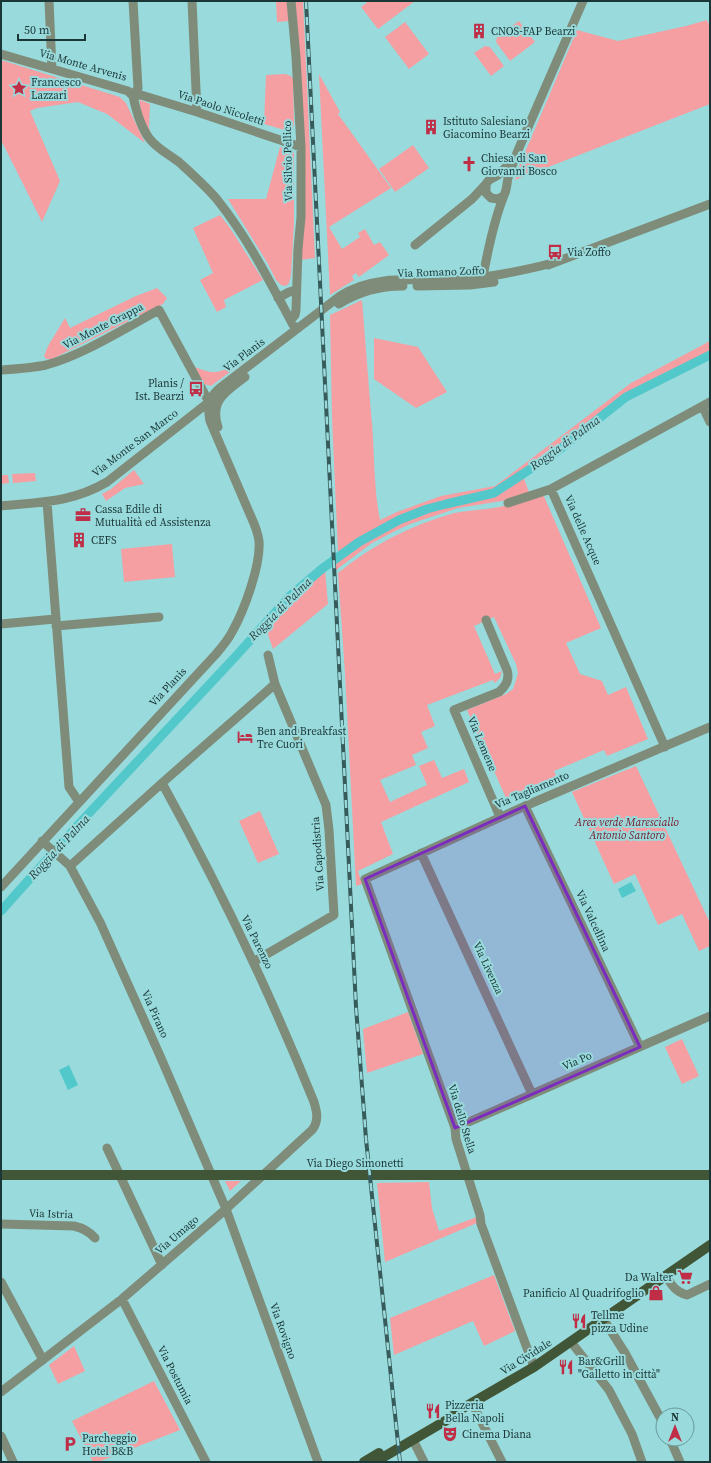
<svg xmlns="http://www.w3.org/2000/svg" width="711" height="1463" font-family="'Source Serif 4',serif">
<rect width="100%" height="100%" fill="#99dbdc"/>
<!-- green -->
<path fill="#f59fa2" d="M276,1H287L289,21L277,22Z
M295,1H303L315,258L300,260Z
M369,1H415L378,29L361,7Z
M707,20L708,23H710V104L515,180L520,164L577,30L618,41L686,26Z
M519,21L535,42L510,61L496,42L497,37Z
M405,22L429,54L409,69L385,37Z
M485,46L490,47L504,66L491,76L474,53Z
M1,60L120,97L126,103L145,143L107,114L78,102L37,108L30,111L60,181L42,222L1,140Z
M285,74L291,76L293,79L294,124L292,129L288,131L264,124L266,75Z
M319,74L340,112L338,114L391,188L329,227L342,249L360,237L358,233L365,229L374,245L380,242L389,255L359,277L356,273L352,276L354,280L330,295Z
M140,100L150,104L149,127L151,133C145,123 139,112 140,100Z
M413,145L429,168L395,192L379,169Z
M280,147L294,152V224L291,276L289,283L286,286L281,285L276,280L268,264L228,199H266Z
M220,215L230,228L263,280L224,300L226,307L217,312L200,280L213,273L193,228Z
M157,288L167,298L163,304L52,359H46L44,356L48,346L65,318L70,328L136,296Z
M362,300C365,338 368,376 371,413C375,449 373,485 380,520L397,512L441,496L495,486L631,383L710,341V352L628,393L581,431L495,491L426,506L386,524L336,556L338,552L332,418L330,315Z
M374,338L418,347L447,392L416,408L374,379Z
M243,358L245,361L211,386L204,384L195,367C218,377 224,371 243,358Z
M134,470L144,484L125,488L106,501L102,494L111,489Z
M35,473L36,481L13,483L12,474Z
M1,475H8L9,483L1,484Z
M523,476L529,492L508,500L458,508L410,524L393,532L372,543L336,570V563L347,554L377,534L402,522L438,509L496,495Z
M543,494L601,628L566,643L580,674L602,681L608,695L626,687L648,739L607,756L604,750L554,771L557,778L506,798L467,710L506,694L513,689L516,680L518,673L516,664L494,617L474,626L495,674L502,671L500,678L495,683L493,680L427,705L435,726L421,732L428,748L412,755L416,765L380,780L390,802L427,785L419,766L434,760L442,778L464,769L469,782L381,822L393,854L358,871L362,884L356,886L345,673L338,573C372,545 411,525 454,513C469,510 484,510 499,507C514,504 529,498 543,494Z
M172,544L175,577L124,582L121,549Z
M325,570L328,604L273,649L266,629L292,598Z
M636,766L710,923V946L699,951L682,914L658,925L635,874L614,884L572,792Z
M260,811L279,854L258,863L239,821Z
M408,1012L423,1054L367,1073L363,1029Z
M682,1039L699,1076L682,1084L665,1047Z
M225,1181H241L230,1191Z
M429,1182L432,1208L439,1231L477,1217V1223L385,1262L377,1183Z
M494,1275L515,1331L484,1346L473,1321L394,1355L390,1318Z
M74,1346L85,1371L58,1384L49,1365Z
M154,1381L180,1430L98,1462H93L72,1421Z"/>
<!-- water -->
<path fill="#52c8cb" d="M631,882L636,891L622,898L618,889Z
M69,1065L78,1085L68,1090L59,1070Z"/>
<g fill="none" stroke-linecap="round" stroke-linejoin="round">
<!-- canal -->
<path stroke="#52c8cb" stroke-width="9" d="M1,911L78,825L236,656L290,596L323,568L359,542L399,520L427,509L446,504L494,493L559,450L626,397L710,355"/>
<!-- minor -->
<path stroke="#7f8c7a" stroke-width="9" d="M49,1L52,69
M192,1L197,112
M1,54L128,91L133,96
M133,96C136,110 140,126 149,138C157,149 170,155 180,163C191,173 210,190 219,202C249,240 270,282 293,325
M133,96L141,95L197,112L301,147
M133,96L138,88L133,1
M503,196L498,199L491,198L486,193V184L489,180L498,175L511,162
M415,245L472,199L486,184
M548,265L710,204
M482,282C487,254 494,219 505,193C507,188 507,182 508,178C511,168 515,158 519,148L583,1
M417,286L470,285L494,282
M278,298L289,292L296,290
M339,304C358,292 380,286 403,286
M291,320L295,315L296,310L298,249L301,217V147L296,57L291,1
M1,370C16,369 32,368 46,365C83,355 125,328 159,310L209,402
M703,407L710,422
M218,427C209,400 227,391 245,377
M47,502L69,787L79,802
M508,503L551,489
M1,506C40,502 71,503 107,482L209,402
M486,620L507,670C510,679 506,686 499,692L454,710L500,817
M1,624L55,619
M56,626L159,617
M665,747L551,489L710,402
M525,806L640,1047
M42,841L70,866L100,922L161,1058L226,1209L318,1462
M421,853L532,1094
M70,866L162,783L275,684
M1,887L216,654C222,647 228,640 232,632C244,611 261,565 259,541C258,531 253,521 249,512L210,421C207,406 209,396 221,387L340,296C378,271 426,283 469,279C497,276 525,270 553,263
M253,962L334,915L329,830L326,805L275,684L268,655
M455,1128L710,1016
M107,1148L162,1265
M1,1224L74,1226C83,1228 89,1231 95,1238
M666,1276C672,1286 676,1292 687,1295L710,1284
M1,1282L43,1360
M122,1299L206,1462
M604,1320L625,1353L663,1423
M571,1342L609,1390L632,1434L642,1462
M534,1367L481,1224L480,1215L456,1139L455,1128L365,879L525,806L710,727
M1,1392L122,1299L226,1209L312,1130C319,1121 317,1112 314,1102C270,993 219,886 162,783
M472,1403L502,1462
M1,1436L13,1462
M670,1439L680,1462
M413,1440L424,1462"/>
<!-- major -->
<path stroke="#405637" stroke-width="10" d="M1,1175H710
M364,1462L379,1453
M375,1462L452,1417L458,1411L534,1367L710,1245"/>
<defs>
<path id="rail" d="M306,1L356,1007L366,1139L400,1462"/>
</defs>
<!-- rail casing -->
<use href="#rail" stroke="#375a5b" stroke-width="4"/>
<!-- rail -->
<use href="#rail" stroke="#99dbdc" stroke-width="2.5" stroke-dasharray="8" stroke-linecap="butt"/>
</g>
<!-- marked area -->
<path fill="#7b2cbf" fill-opacity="0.2" stroke="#7b2cbf" stroke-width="3" stroke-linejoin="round" d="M525,806L640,1047L455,1128L365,879Z"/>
<!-- icons -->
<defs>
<symbol id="building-bare" viewBox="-9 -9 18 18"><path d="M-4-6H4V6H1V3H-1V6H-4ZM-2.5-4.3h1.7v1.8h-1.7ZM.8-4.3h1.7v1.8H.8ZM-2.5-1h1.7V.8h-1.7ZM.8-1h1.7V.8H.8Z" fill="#bf2e46" stroke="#99dbdc" stroke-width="2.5" paint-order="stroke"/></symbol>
<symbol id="sight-bare" viewBox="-9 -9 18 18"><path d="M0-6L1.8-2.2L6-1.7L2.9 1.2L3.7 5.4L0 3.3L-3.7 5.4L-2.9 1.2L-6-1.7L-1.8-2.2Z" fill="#bf2e46" stroke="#99dbdc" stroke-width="2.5" paint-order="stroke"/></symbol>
<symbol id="church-bare" viewBox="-9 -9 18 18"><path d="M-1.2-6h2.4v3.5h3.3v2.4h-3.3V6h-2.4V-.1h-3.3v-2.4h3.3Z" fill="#bf2e46" stroke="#99dbdc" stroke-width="2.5" paint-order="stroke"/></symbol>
<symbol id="bus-bare" viewBox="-9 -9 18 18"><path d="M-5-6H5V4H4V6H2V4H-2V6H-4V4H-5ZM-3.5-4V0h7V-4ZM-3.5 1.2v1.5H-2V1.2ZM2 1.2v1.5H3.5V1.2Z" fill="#bf2e46" stroke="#99dbdc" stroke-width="2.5" paint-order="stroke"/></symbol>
<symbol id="office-bare" viewBox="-9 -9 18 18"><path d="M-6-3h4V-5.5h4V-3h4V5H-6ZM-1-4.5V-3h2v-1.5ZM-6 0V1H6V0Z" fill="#bf2e46" stroke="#99dbdc" stroke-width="2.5" paint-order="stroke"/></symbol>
<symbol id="hotel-bare" viewBox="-9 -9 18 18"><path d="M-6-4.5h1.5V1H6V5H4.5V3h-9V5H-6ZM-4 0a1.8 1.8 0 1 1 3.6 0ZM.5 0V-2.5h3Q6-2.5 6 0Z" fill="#bf2e46" stroke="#99dbdc" stroke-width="2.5" paint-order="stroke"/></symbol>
<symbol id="supermarket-bare" viewBox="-9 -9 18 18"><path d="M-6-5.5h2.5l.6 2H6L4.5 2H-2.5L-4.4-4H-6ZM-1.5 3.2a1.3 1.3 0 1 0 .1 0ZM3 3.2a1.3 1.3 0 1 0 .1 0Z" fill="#bf2e46" stroke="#99dbdc" stroke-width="2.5" paint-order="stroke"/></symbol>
<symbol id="shop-bare" viewBox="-9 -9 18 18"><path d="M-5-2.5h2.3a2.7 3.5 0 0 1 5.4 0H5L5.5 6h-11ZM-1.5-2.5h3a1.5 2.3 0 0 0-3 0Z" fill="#bf2e46" stroke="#99dbdc" stroke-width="2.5" paint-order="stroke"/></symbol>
<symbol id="restaurant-bare" viewBox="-9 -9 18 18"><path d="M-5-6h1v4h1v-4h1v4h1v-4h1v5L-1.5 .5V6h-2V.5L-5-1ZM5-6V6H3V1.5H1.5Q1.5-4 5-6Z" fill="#bf2e46" stroke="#99dbdc" stroke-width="2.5" paint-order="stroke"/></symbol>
<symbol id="theatre-bare" viewBox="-9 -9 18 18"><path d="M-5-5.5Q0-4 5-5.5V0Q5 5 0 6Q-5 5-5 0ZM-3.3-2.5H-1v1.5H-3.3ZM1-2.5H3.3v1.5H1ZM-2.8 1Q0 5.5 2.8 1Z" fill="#bf2e46" stroke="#99dbdc" stroke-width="2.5" paint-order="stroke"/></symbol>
<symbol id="parking-bare" viewBox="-9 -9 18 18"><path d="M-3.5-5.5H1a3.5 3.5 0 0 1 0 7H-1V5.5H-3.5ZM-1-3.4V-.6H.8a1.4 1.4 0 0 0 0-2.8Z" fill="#bf2e46" stroke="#99dbdc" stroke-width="2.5" paint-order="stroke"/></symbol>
</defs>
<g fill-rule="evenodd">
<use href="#building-bare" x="468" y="20" width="22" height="22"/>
<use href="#sight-bare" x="8" y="77" width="22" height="22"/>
<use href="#building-bare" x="420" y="116" width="22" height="22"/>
<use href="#church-bare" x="458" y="153" width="22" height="22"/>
<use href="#bus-bare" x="544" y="241" width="22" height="22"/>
<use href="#bus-bare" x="185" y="378" width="22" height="22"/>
<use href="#office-bare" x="72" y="504" width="22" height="22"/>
<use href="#building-bare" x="68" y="529" width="22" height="22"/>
<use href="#hotel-bare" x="234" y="726" width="22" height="22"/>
<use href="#supermarket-bare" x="674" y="1266" width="22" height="22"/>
<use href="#shop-bare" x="645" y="1282" width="22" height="22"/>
<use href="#restaurant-bare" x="568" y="1310" width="22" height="22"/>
<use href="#restaurant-bare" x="555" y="1356" width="22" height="22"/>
<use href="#restaurant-bare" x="422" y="1400" width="22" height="22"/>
<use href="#theatre-bare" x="439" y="1423" width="22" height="22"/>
<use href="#parking-bare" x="59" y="1433" width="22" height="22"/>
</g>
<g text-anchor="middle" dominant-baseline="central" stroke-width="4" stroke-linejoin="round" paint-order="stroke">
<!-- poi labels -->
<g font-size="11" fill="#1b3637" stroke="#99dbdc" text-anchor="start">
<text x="491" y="31">CNOS-FAP Bearzi</text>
<text x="31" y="82">Francesco<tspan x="31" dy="13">Lazzari</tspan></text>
<text x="443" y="121">Istituto Salesiano<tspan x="443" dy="13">Giacomino Bearzi</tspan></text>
<text x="481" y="158">Chiesa di San<tspan x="481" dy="13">Giovanni Bosco</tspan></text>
<text x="567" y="252">Via Zoffo</text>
<text x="184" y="383" text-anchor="end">Planis /<tspan x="184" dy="13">Ist. Bearzi</tspan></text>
<text x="95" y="509">Cassa Edile di<tspan x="95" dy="13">Mutualità ed Assistenza</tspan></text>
<text x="91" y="540">CEFS</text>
<text x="257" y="731">Ben and Breakfast<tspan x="257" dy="13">Tre Cuori</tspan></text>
<text x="673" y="1277" text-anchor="end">Da Walter</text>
<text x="644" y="1293" text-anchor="end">Panificio Al Quadrifoglio</text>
<text x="591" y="1315">Tellme<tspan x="591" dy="13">pizza Udine</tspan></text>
<text x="578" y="1361">Bar&amp;Grill<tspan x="578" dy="13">"Galletto in città"</tspan></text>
<text x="445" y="1405">Pizzeria<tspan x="445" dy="13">Bella Napoli</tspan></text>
<text x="462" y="1434">Cinema Diana</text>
<text x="82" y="1438">Parcheggio<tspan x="82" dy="13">Hotel B&amp;B</tspan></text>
</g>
<!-- street labels -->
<g font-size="11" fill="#1b3637" stroke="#99dbdc">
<text transform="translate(83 65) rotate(16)">Via Monte Arvenis</text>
<text transform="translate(221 108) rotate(18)">Via Paolo Nicoletti</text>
<text transform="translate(288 161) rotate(-91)">Via Silvio Pellico</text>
<text transform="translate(441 272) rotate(-2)">Via Romano Zoffo</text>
<text transform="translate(103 326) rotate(-27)">Via Monte Grappa</text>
<text transform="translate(244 355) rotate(-37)">Via Planis</text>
<text transform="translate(135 443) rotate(-37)">Via Monte San Marco</text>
<text transform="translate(583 530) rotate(66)">Via delle Acque</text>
<text transform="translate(168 687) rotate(-47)">Via Planis</text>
<text transform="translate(482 744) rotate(67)">Via Lemene</text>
<text transform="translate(532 790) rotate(-23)">Via Tagliamento</text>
<text transform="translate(318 854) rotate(-94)">Via Capodistria</text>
<text transform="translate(593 921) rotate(65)">Via Valcellina</text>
<text transform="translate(257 942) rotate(64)">Via Parenzo</text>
<text transform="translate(488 968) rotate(65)">Via Livenza</text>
<text transform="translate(155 1014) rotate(66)">Via Pirano</text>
<text transform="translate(577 1061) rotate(-23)">Via Po</text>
<text transform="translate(462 1119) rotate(73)">Via dello Stella</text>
<text x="355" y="1163">Via Diego Simonetti</text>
<text transform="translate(51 1214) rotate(2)">Via Istria</text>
<text transform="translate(177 1235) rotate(-41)">Via Umago</text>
<text transform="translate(283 1331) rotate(70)">Via Rovigno</text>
<text transform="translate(526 1357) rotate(-32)">Via Cividale</text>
<text transform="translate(175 1375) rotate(63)">Via Postumia</text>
</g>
<!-- park labels -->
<g font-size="11" font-style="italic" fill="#771728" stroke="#99dbdc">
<text x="627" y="822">Area verde Maresciallo<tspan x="627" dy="13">Antonio Santoro</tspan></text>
</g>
<!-- water labels -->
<g font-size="12" font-style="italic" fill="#274142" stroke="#99dbdc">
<text transform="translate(565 443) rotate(-36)">Roggia di Palma</text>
<text transform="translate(280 609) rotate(-45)">Roggia di Palma</text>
<text transform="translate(59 847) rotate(-47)">Roggia di Palma</text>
</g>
</g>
<!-- border -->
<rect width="711" height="1463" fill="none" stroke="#1b3637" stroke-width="4"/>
<!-- north arrow -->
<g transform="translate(675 1427)"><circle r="19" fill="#99dbdc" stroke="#67999a"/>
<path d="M0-3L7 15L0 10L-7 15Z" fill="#bf2e46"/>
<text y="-6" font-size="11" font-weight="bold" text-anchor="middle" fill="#1b3637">N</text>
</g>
<!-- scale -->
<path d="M18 34v6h67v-6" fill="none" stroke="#1b3637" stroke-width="2"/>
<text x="24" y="34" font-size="12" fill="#1b3637" stroke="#99dbdc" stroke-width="3" paint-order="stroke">50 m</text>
</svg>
